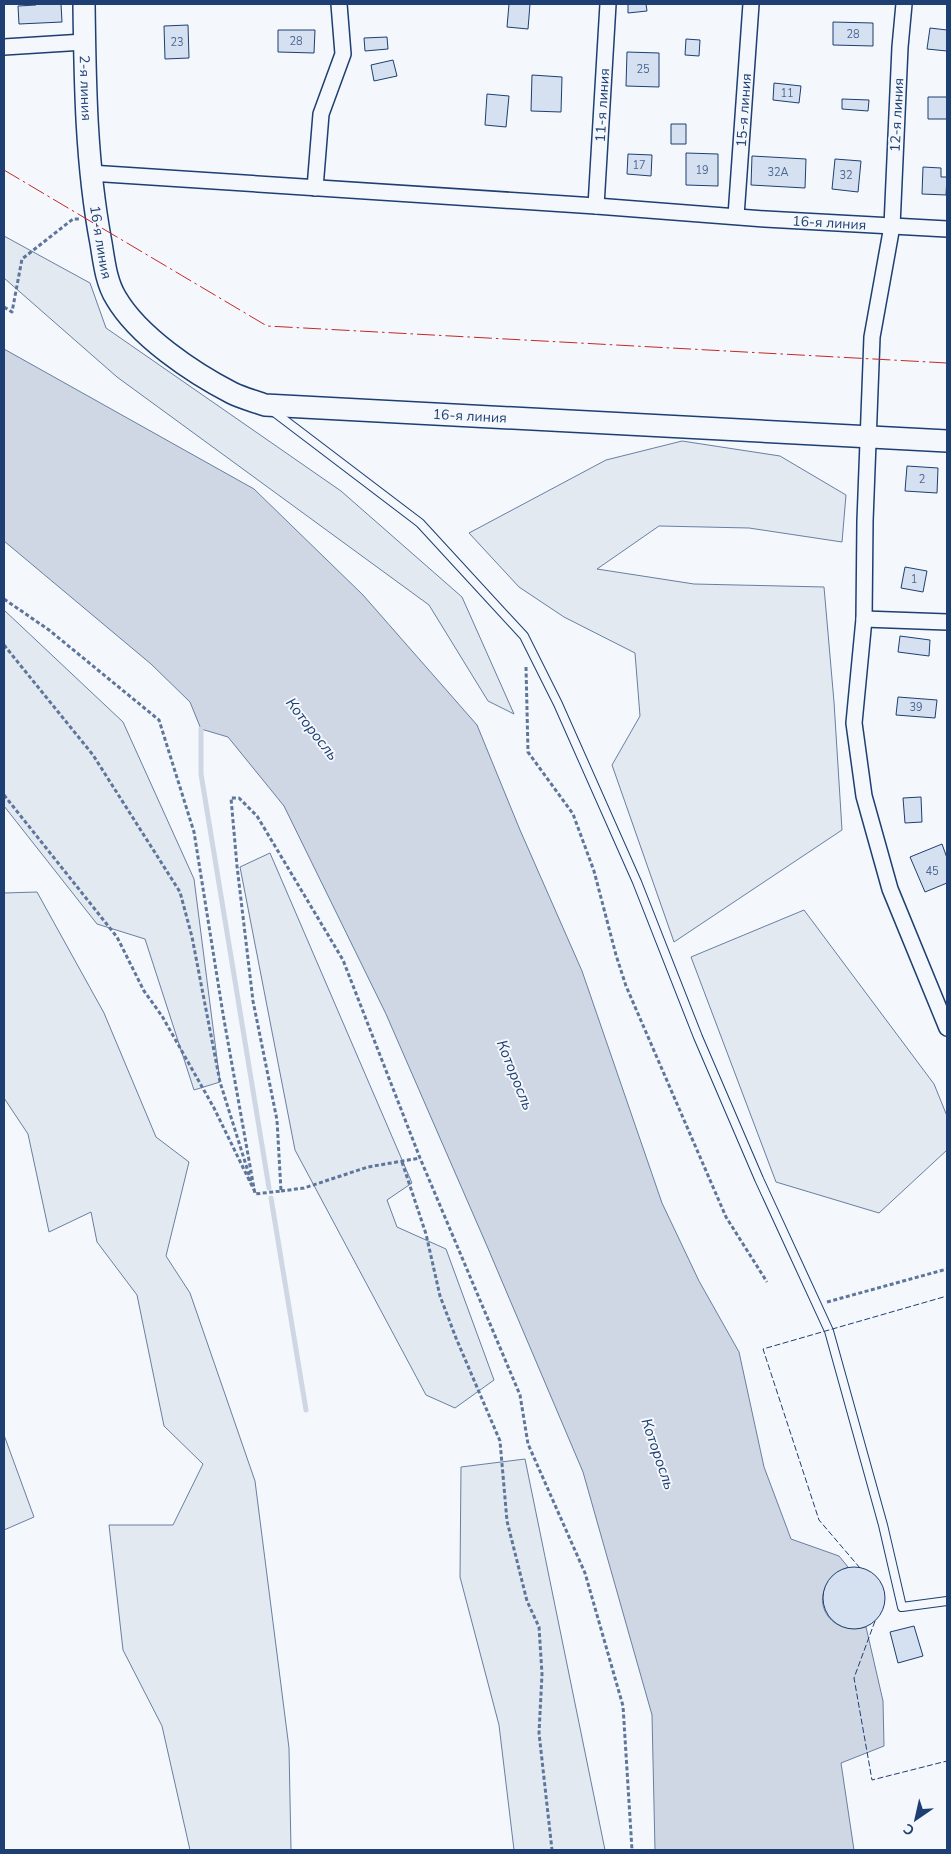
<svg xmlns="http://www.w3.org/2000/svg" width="951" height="1854" font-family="'Nunito Sans',sans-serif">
<rect width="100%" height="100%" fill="#f4f7fb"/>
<!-- green -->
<path fill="#e3e9f0" stroke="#687fa3" d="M4,236L90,283L106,328L341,491L462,597L514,714L488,701L429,605L117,377L4,278Z
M682,441L780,456L846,495L842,542L749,528L659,526L597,569L694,584L824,587L834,702L842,830L674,942L612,765L640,716L635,653L564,617L519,587L469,533L606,460Z
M4,610L123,722L194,879L220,1082L194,1090L145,939L97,924L4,806Z
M270,853L412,1183L387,1200L397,1227L446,1249L494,1380L455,1408L426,1395L295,1150L240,867Z
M37,892L104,1013L156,1137L189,1162L166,1256L190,1293L255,1481L289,1748L291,1850H190L162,1726L123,1650L109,1525H173L203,1464L164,1426L137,1295L97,1242L91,1212L49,1232L28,1134L4,1098V893Z
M804,910L934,1084L947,1116V1150L879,1213L776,1182L691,957Z
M4,1435L34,1517L4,1530Z
M525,1459L605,1850H514L499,1725L460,1577L461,1467Z"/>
<!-- water -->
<path fill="#cfd7e4" stroke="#687fa3" d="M4,349L254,489L363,595L477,725L520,830L582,971L662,1203L699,1281L739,1352L764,1467L791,1539L839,1556L848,1567C803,1587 823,1638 866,1627L883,1701L884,1746L841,1763L854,1850H655L652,1715L583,1472L487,1246L386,1014L284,806L228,737L201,729L190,702L151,664L4,541Z"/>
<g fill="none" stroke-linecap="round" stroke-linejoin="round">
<!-- stream -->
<path stroke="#cfd7e4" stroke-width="5" d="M201,729V774L269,1188
M271,1198L306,1410"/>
</g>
<!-- building -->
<path fill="#d5e0f0" stroke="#1d3f73" d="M36,4H61L62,22L19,24L18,6L36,5Z
M509,4H530L528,29L507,27Z
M628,4H646L647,11L628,13Z
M833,22L873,23V46L833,45Z
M188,25L189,58L165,59L164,26Z
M930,28L947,30V51L927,49Z
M278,30H315L314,53L278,52Z
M387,37L388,49L365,51L364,38Z
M686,39L700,40L699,56L685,55Z
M627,52L659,53V87L626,86Z
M393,60L397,76L374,81L371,65Z
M532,75L562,77L561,112L531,111Z
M774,83L801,86L799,103L773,100Z
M487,94L509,96L506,127L485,125Z
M928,97H947V119H928Z
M842,99L869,100L868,111L842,109Z
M671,124H686V144H671Z
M686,153L718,154V186L686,185Z
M628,154L652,155L651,176L627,174Z
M752,156L806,159L805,188L751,185Z
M835,159L861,161L858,192L832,189Z
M923,167L941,168V177H947L946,195L922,194Z
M907,466L938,468L937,493L905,491Z
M905,567L927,571L923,592L901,588Z
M900,636L930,640L929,656L898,652Z
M898,697L937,700L935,718L896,715Z
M921,797L922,822L905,823L903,798Z
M942,844L947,858V883L925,892L910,857Z
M823 1598a31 31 0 1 1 62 0a31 31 0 1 1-62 0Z
M914,1626L923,1656L898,1663L890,1632Z"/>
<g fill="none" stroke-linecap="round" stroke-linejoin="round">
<defs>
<path id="lane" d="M274,412L420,523L524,636L558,704L637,882L698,1037L759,1179L829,1331L883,1525L902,1607L947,1601"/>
<g id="street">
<path d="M904,4L900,47L892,226L872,337L865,521L864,619L854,723L864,796L890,889L947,1028"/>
<path d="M4,47L84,42"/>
<path id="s1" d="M90,173L596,206L765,219L947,229"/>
<path d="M315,188L321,114L343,54L339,4"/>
<path id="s2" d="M596,206L608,4"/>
<path id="s3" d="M736,216L751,4"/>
<path d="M864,619L947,622"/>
</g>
<g id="secondary">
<path id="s4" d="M84,4C85,83 86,164 101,243C104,261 106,282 116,298C138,336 193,373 232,393C242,398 254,401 265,405L947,441"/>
</g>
</defs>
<!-- lane casing -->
<use href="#lane" stroke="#1d3f73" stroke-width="10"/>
<!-- street casing -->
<use href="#street" stroke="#1d3f73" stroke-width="18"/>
<!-- secondary casing -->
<use href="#secondary" stroke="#1d3f73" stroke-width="24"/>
<!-- path -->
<path stroke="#5e769c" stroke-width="3" stroke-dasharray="4 2.5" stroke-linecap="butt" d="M4,307L12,312L22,259L73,219H79
M4,599L49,630L159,720L194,832L223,1014L255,1194L281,1191L277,1120L253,1001L237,866L231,798H239L257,816L343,960L420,1158L520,1395L528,1444L585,1573L623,1706L632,1850
M4,645L93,755L180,892L192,937L220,1082L251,1181
M526,667L528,752L573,814L594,871L616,955L626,986L726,1217L767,1282
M4,795L117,937L144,991L162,1016L214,1108L254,1190
M402,1162L426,1234L440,1296L456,1338L500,1441L507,1521L527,1601L539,1627L542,1674L539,1733L552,1850
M281,1191L304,1188L368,1167L420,1158
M827,1302L947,1269"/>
<!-- lane -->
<use href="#lane" stroke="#f4f7fb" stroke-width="8"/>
<!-- street -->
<use href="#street" stroke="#f4f7fb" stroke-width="15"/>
<!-- secondary -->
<use href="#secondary" stroke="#f4f7fb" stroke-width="21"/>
<!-- fence -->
<path stroke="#1d3f73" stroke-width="1" stroke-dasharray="6 2.5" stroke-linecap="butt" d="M860,1568L819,1520L763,1349L947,1296
M875,1621L854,1678L872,1780L947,1761"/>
<!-- power -->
<path stroke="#c62828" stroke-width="1" stroke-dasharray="18 4 2.5 4" stroke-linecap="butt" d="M4,170L267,326L947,363
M947,1655V1656"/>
</g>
<g text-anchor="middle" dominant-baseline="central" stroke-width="4" stroke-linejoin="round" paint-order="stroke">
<!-- number labels -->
<g font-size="11" fill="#4b6792">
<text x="853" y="34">28</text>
<text x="296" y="41">28</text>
<text x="177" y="42">23</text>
<text x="643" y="69">25</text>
<text x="787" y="93">11</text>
<text x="639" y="165">17</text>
<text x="702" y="170">19</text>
<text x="778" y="172">32А</text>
<text x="846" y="175">32</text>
<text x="922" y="479">2</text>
<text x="914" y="579">1</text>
<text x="916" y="707">39</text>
<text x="932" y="871">45</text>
</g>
<!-- street labels -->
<g font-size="14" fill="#1d3f73" stroke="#f4f7fb">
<text stroke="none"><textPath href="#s4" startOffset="84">2-я линия</textPath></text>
<text stroke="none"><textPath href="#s2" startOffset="101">11-я линия</textPath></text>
<text stroke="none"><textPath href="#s3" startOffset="106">15-я линия</textPath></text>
<text transform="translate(897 115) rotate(-87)">12-я линия</text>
<text stroke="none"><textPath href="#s1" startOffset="741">16-я линия</textPath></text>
<text stroke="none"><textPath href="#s4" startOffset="239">16-я линия</textPath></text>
<text stroke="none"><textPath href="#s4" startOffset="689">16-я линия</textPath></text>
</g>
<!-- water labels -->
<g font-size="15" font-style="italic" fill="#1d3f73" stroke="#f4f7fb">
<text transform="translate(312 729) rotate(52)">Которосль</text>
<text transform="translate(515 1075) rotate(68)">Которосль</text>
<text transform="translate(658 1454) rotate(71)">Которосль</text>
</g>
</g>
<!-- border -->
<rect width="951" height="1854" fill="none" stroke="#1d3f73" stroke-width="10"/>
<!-- north arrow -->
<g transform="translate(916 1819) rotate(214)" stroke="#f4f7fb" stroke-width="4" paint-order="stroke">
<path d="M0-4L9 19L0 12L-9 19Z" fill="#1d3f73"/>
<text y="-8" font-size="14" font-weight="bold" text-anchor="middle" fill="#1d3f73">С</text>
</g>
</svg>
